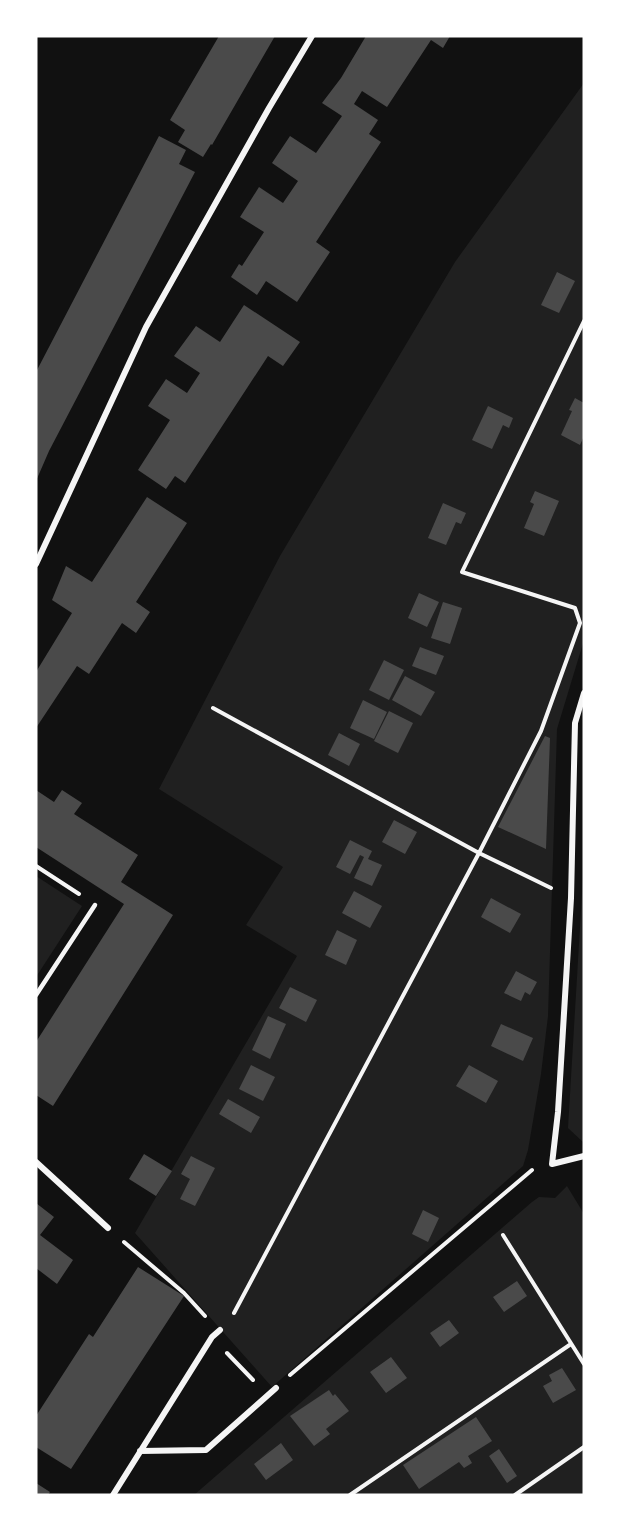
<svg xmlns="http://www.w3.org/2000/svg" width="620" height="1531" font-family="'Public Sans',sans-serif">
<rect width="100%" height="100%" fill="#111"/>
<!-- green -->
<path fill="#202020" d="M584,83V640L557,729L548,1016L541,1074L528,1150L523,1166L272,1387L135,1233L297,956L246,925L283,867L159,789L280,556L455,262Z
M584,808V1143L568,1128L583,877Z
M36,876L82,906L36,977Z
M567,1186L584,1214V1495H194L532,1202L539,1197L555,1198Z"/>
<!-- building -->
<path fill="#4a4a4a" d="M219,36H275L212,145L211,144L203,157L178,142L185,130L170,120Z
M366,36H450L443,48L431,40L387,107L362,91L354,104L378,120L369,134L381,142L316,242L330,252L297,302L266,281L257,295L231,277L239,264L242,266L264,232L240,217L259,187L283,203L298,181L272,163L290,136L316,153L342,116L322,103L341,78Z
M159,136L186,150L179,164L195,172L49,451L36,481V372Z
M557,272L575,281L559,313L541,305Z
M244,305L300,342L283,366L268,356L185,483L175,476L166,489L138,470L170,420L148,406L166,379L187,393L200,373L174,356L196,326L220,342Z
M575,398L584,403V436L580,445L561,435L572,411L569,410Z
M488,406L513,418L509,428L503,425L492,449L472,440Z
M535,491L559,501L544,536L524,528L534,504L530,502Z
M147,497L187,523L136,602L150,612L136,633L122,623L89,674L77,666L36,728V672L72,613L52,600L66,566L92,582Z
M443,503L466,513L461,524L456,522L446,545L428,538Z
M419,593L439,602L427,627L408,618Z
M443,602L462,608L450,644L431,638Z
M420,647L444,656L436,675L412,666Z
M384,660L404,670L389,700L369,690Z
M405,676L435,692L421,716L392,700Z
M363,700L387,712L374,739L350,728Z
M389,711L413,723L398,753L374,741Z
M339,733L360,744L349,766L328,755Z
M545,736L550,738L546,849L498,827Z
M36,790L54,802L62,790L82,803L74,814L138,855L121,882L173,915L53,1106L36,1095V1042L124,904L36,847Z
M394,820L417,832L405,854L382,842Z
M350,840L372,851L368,859L382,865L372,886L354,878L364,857L360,855L350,874L336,867Z
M354,891L382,906L370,928L342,913Z
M491,898L521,914L510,933L481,917Z
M337,930L357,940L346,965L325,955Z
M516,971L537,982L530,995L525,992L521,1001L504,993Z
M290,987L317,1000L306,1022L279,1008Z
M268,1016L286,1024L270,1059L252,1050Z
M501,1024L533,1038L523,1061L491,1046Z
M251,1065L275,1077L263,1101L239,1089Z
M469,1065L498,1081L486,1103L456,1086Z
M228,1099L260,1117L251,1133L219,1114Z
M144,1154L172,1171L156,1196L129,1179Z
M191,1156L215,1168L195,1206L180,1199L190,1179L181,1174Z
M36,1203L54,1217L40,1235L73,1260L57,1284L36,1268Z
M423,1210L439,1218L428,1242L412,1234Z
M138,1267L184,1296L71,1469L36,1447V1416L89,1334L93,1337Z
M517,1281L527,1296L504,1312L493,1297Z
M449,1320L459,1333L440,1347L430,1333Z
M391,1357L407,1378L386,1393L370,1372Z
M562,1368L576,1390L553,1403L543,1386L552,1381L549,1375Z
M329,1390L333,1396L335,1394L349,1411L326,1429L330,1434L314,1446L290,1416Z
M476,1417L492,1441L468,1456L472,1463L464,1468L459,1462L419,1489L403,1465Z
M281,1443L293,1460L266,1480L254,1464Z
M499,1449L517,1476L507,1483L489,1456Z
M36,1483L50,1492L48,1495H36Z"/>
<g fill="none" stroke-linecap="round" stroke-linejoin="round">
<!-- path -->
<path stroke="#f5f5f5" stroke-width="4" d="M213,708L479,853L551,888
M36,866L79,894
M503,1235L584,1364
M124,1242L184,1293L205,1316
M234,1313L479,853L541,731L580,623L575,608L462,572L584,321
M227,1353L253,1380
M290,1375L532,1170
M350,1495L571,1344
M515,1495L584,1447"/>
<!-- service -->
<path stroke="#f5f5f5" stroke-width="4.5" d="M36,995L95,905"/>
<!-- minor -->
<path stroke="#f5f5f5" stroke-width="6" d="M36,564L146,327L269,108L312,36
M584,693L575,723L571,898L558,1112L552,1164L584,1156
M36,1162L108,1228
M140,1451L206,1450L276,1388
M113,1495L212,1337L220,1330"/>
</g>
<!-- border -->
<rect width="620" height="1531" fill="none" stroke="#ffffff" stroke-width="75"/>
</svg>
